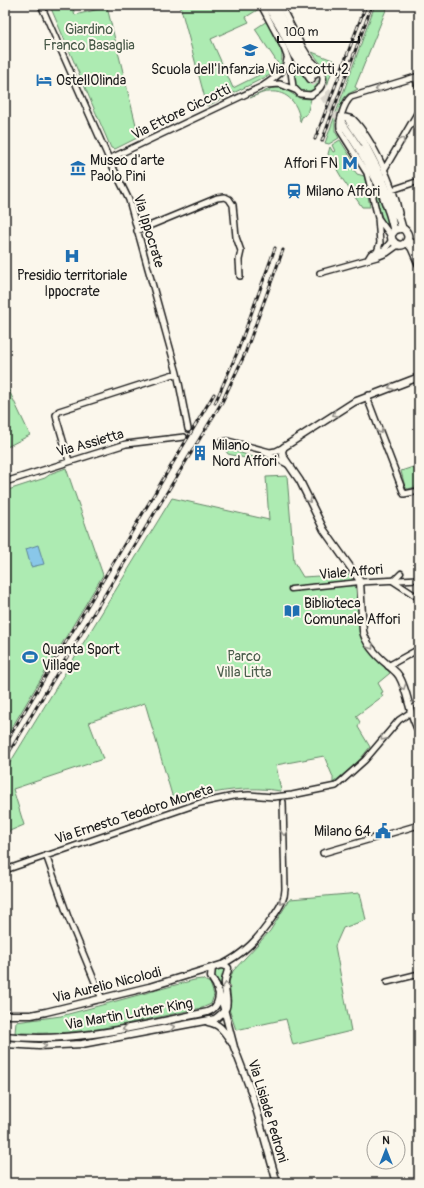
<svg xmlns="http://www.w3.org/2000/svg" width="424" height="1188" font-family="Pangolin,sans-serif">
<rect width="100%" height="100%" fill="#fbf7ec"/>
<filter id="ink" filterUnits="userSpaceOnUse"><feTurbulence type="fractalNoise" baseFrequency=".025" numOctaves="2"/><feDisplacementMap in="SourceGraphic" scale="8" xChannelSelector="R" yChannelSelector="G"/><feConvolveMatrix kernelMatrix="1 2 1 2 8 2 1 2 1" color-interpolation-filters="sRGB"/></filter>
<g filter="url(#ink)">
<!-- green -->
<path fill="#adebb2" stroke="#648467" d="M53,5H72L75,15L107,7L139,137L115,149L111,148L50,6Z
M180,5H257L259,9L246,17L249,22L211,39L233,88L279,65L255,29L267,21C275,37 292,59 274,73L207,106Z
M375,5H388L355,87L358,89L348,94L344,98L335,121V131L339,138L329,144L325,143Z
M286,47L293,61L306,78L309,79L315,68C328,88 302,100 295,85C291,76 289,58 286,47Z
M312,52L335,61L327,86C329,69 321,65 312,52Z
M272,88H283L299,98L311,99L307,114L302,117L300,122C299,105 288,90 269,92C263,92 257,95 250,98Z
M340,140L355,164L354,170L357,174L364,176L365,179L370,207H362L343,180L328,154L330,147L333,152L335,151L332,145Z
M370,173L387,211L390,227L388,229C376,209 377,194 370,173Z
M5,382L30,435L5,448Z
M229,449L259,459L260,461H258L228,454L226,451Z
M413,467L414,469L419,468V486L408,489L405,487L401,471Z
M66,468L103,575L5,739V491L45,478L52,473Z
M287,476L294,562L303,577L350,574L356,589L361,636L364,643L390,673L378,683L383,692L381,693L383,696L356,716L360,722L358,727L370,747L357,763L333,783V777L324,756L276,765L281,791C250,786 219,790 190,799L187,798L174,802L145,703L89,722L103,759L13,789L24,825L5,833V771L172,498L269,520L266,477Z
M360,893L366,920L343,928L335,946L351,1031L293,1045L286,1019L236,1030L229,1009L231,1001L229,982L233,971L270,931L290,899Z
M220,967C229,971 224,988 223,996L220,986L214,976V970Z
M202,979L210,983L214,995L211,1004L202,1008C160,1016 113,1029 70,1032C51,1034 33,1033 15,1033L16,1022L61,1016L194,980Z"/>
<!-- water -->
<path fill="#89c7e9" stroke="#5d8397" d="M38,545L44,564L31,567L26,549Z"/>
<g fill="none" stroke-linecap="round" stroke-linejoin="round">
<!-- secondary-tunnel -->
<path stroke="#dad6cd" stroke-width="7" stroke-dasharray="7 3.5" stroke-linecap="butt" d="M315,74L349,120
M311,79L342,123"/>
<defs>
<path id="pedestrian" d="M393,581L401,573
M291,589L360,582"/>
<path id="minor" d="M41,5L109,159L129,200L177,373L188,429
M261,5L284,48L290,64L293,87L300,94L311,95C318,91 324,86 323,78C322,70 316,65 311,60C298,43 291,23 280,5
M416,77L419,93
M266,85L280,84L295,90
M340,121L345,117L353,119C372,138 394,186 399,213
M109,159L263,86C273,79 286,72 287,59
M384,170L419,110
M392,190L419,181
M378,218L391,236
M137,231L217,198L225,197L229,199L233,205L236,237L241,251L239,260L240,276
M407,241L419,244
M377,252L380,243L378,218L367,173L341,132C337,123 344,103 351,97L419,76
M368,259L371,254L385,249L392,240
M320,273L377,257L387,253L398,245
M369,395L368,400L404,494L419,491
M217,443L228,441L270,452L276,451L284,447
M264,452L291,466
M69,461L57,420L56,415L59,411L177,373
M5,482L126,444L184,437
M393,581L419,598
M360,582L419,579
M388,666L419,649
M323,853L419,825
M46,855L68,917L102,999
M5,870L200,803L234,796L249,795L273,797L292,795L336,786L365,760L399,720L411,712
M221,965C244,954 259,938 273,917C279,908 285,900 285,889L283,802
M387,982L419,974"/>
<path id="tertiary" d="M5,5H6
M419,377L354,402L284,447L282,451L283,456L300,481L324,530L358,578L360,582L363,631C366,645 377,656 388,665C392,669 396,671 399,676C409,693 409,716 419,731
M212,968L211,977L216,985L223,1005L234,1047L252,1094L277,1183
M5,1015H31L46,1012L149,987L221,965L226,966L228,968C228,974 224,979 225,984C225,1003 233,1006 215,1019L82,1044L39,1046L5,1044
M208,1022C221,1024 225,1033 232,1043
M5,1036C72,1044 138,1026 203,1013C215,1011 219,1004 219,992"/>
<path id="secondary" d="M267,5L280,26L294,55L311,79
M274,5L299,52L315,74
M349,120L363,141L378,170L400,221L402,228C416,236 402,254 392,240L391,235L395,230L402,228
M342,123C361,150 378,178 388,209C391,216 392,223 394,230
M407,242L412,248L419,264"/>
</defs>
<!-- pedestrian casing -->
<use href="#pedestrian" stroke="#1c1c1c" stroke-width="7"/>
<!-- minor casing -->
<use href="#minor" stroke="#1c1c1c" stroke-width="8"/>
<!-- tertiary casing -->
<use href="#tertiary" stroke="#1c1c1c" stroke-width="9"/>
<!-- secondary casing -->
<use href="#secondary" stroke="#1c1c1c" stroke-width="10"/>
<!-- pedestrian -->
<use href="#pedestrian" stroke="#fbf7ec" stroke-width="4"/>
<!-- minor -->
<use href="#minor" stroke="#fbf7ec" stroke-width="5"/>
<!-- tertiary -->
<use href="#tertiary" stroke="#fbf7ec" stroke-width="6"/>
<!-- secondary -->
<use href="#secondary" stroke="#fbf7ec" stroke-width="7"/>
<defs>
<path id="rail" d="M315,139L366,5
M322,141L372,5
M215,403L237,353L275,248
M5,744L214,394
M5,759L222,402L244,356L283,250"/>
</defs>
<!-- rail casing -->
<use href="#rail" stroke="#1c1c1c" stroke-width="3"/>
<!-- rail -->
<use href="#rail" stroke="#fbf7ec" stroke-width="1.5" stroke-dasharray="4.5" stroke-linecap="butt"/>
</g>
<!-- one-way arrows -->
<defs><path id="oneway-chevron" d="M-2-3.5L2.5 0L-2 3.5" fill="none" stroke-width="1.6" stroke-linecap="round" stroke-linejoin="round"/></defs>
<g stroke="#97948e">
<use href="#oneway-chevron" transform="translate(378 89) rotate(163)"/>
<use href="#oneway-chevron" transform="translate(402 140) rotate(-60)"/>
<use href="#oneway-chevron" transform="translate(391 387) rotate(160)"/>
<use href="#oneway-chevron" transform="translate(335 414) rotate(149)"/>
<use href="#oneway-chevron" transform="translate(380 431) rotate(69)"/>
<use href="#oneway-chevron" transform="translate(309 500) rotate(66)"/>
<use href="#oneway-chevron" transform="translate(371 647) rotate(56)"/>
<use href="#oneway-chevron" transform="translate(403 687) rotate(70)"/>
<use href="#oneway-chevron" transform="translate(383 738) rotate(130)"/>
<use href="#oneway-chevron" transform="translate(284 833) rotate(89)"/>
<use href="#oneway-chevron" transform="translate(282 902) rotate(116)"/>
<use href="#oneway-chevron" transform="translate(226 985) rotate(-92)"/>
<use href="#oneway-chevron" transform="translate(172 1027) rotate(-11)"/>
<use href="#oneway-chevron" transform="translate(125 1029) rotate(169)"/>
<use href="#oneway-chevron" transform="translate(44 1046)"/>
</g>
</g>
<!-- icons -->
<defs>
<symbol id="school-bare" viewBox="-9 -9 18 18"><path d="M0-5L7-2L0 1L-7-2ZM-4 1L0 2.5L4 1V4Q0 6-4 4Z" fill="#1f6fb2" stroke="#fbf7ec" stroke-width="2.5" paint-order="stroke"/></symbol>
<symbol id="hotel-bare" viewBox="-9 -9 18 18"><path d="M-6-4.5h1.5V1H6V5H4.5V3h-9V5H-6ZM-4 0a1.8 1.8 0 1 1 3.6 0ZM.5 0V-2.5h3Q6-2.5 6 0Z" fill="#1f6fb2" stroke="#fbf7ec" stroke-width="2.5" paint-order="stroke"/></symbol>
<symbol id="metro-bare" viewBox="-9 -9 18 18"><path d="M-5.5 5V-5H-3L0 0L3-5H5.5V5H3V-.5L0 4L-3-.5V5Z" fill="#1f6fb2" stroke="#fbf7ec" stroke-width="2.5" paint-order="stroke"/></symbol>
<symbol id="museum-bare" viewBox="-9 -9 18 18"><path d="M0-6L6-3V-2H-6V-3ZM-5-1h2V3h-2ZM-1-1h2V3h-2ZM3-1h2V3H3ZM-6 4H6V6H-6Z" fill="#1f6fb2" stroke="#fbf7ec" stroke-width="2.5" paint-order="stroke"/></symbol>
<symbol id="station-bare" viewBox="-9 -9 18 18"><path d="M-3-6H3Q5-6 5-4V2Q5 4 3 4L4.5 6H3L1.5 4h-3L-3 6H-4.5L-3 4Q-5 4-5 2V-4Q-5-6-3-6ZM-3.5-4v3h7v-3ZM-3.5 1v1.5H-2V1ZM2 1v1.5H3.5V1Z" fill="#1f6fb2" stroke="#fbf7ec" stroke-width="2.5" paint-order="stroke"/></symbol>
<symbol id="hospital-bare" viewBox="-9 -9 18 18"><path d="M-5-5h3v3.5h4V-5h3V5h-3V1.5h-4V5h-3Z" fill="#1f6fb2" stroke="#fbf7ec" stroke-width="2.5" paint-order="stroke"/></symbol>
<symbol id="building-bare" viewBox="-9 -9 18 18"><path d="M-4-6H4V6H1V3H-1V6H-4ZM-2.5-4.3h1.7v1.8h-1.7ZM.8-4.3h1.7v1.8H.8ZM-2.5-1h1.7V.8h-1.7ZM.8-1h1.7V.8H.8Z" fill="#1f6fb2" stroke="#fbf7ec" stroke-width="2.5" paint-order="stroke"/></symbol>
<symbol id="library-bare" viewBox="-9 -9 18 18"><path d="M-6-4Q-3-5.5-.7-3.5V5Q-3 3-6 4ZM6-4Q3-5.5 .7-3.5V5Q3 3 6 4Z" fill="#1f6fb2" stroke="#fbf7ec" stroke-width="2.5" paint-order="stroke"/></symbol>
<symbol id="stadium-bare" viewBox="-9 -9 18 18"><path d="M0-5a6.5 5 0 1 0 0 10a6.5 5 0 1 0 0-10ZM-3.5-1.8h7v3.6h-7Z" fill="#1f6fb2" stroke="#fbf7ec" stroke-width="2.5" paint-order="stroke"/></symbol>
<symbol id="civic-bare" viewBox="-9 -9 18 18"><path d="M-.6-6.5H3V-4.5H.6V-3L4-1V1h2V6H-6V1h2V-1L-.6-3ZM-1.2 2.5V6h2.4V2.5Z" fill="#1f6fb2" stroke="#fbf7ec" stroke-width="2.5" paint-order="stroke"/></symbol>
</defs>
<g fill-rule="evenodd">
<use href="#school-bare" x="239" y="39" width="22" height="22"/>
<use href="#hotel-bare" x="33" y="69" width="22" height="22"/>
<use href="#metro-bare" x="339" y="152" width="22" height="22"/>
<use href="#museum-bare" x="67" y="157" width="22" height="22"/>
<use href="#station-bare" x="283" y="180" width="22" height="22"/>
<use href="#hospital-bare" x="61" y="245" width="22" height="22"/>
<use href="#building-bare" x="189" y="442" width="22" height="22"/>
<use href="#library-bare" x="281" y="600" width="22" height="22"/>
<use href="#stadium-bare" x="19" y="646" width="22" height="22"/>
<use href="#civic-bare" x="372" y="820" width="22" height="22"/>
</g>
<g text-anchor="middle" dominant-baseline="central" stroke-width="4" stroke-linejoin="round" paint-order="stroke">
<!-- park labels -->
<g font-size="14" fill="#485a49" stroke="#fbf7ec">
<text x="89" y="29">Giardino<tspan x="89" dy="16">Franco Basaglia</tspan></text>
<text x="244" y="656">Parco<tspan x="244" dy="16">Villa Litta</tspan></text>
</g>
<!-- poi labels -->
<g font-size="14" fill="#1c1c1c" stroke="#fbf7ec" text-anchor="start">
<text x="250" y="69" text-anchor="middle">Scuola dell'Infanzia Via Ciccotti, 2</text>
<text x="56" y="80">OstellOlinda</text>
<text x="90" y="160">Museo d'arte<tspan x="90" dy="16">Paolo Pini</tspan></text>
<text x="338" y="163" text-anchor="end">Affori FN</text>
<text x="306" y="191">Milano Affori</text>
<text x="72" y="275" text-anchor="middle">Presidio territoriale<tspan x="72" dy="16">Ippocrate</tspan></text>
<text x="212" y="445">Milano<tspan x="212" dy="16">Nord Affori</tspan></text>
<text x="304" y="603">Biblioteca<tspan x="304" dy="16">Comunale Affori</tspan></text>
<text x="42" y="649">Quanta Sport<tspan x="42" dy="16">Village</tspan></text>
<text x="371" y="831" text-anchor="end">Milano 64</text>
</g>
<!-- street labels -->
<g font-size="14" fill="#1c1c1c" stroke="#fbf7ec">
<text transform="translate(181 112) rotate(-26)">Via Ettore Ciccotti</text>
<text transform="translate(149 231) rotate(73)">Via Ippocrate</text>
<text transform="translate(90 443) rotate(-16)">Via Assietta</text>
<text transform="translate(351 572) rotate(-5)">Viale Affori</text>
<text transform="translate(134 814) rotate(-18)">Via Ernesto Teodoro Moneta</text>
<text transform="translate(107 985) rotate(-14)">Via Aurelio Nicolodi</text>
<text transform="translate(129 1014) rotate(-10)">Via Martin Luther King</text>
<text transform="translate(268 1111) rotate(73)">Via Lisiade Pedroni</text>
</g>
</g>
<!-- margin -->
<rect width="424" height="1188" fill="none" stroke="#fbf7ec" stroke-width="20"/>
<rect x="10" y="10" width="404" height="1168" fill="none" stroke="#1c1c1c" stroke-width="1.5" filter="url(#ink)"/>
<!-- north arrow -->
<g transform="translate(386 1150)"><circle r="19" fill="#fbf7ec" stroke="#a29f99"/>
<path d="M0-3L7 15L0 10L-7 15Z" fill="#1f6fb2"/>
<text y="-6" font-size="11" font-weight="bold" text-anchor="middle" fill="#1c1c1c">N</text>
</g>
<!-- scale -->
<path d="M278 36v6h81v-6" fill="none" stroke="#1c1c1c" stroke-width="2"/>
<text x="284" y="36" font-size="12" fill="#1c1c1c" stroke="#fbf7ec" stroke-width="3" paint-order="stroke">100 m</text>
</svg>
